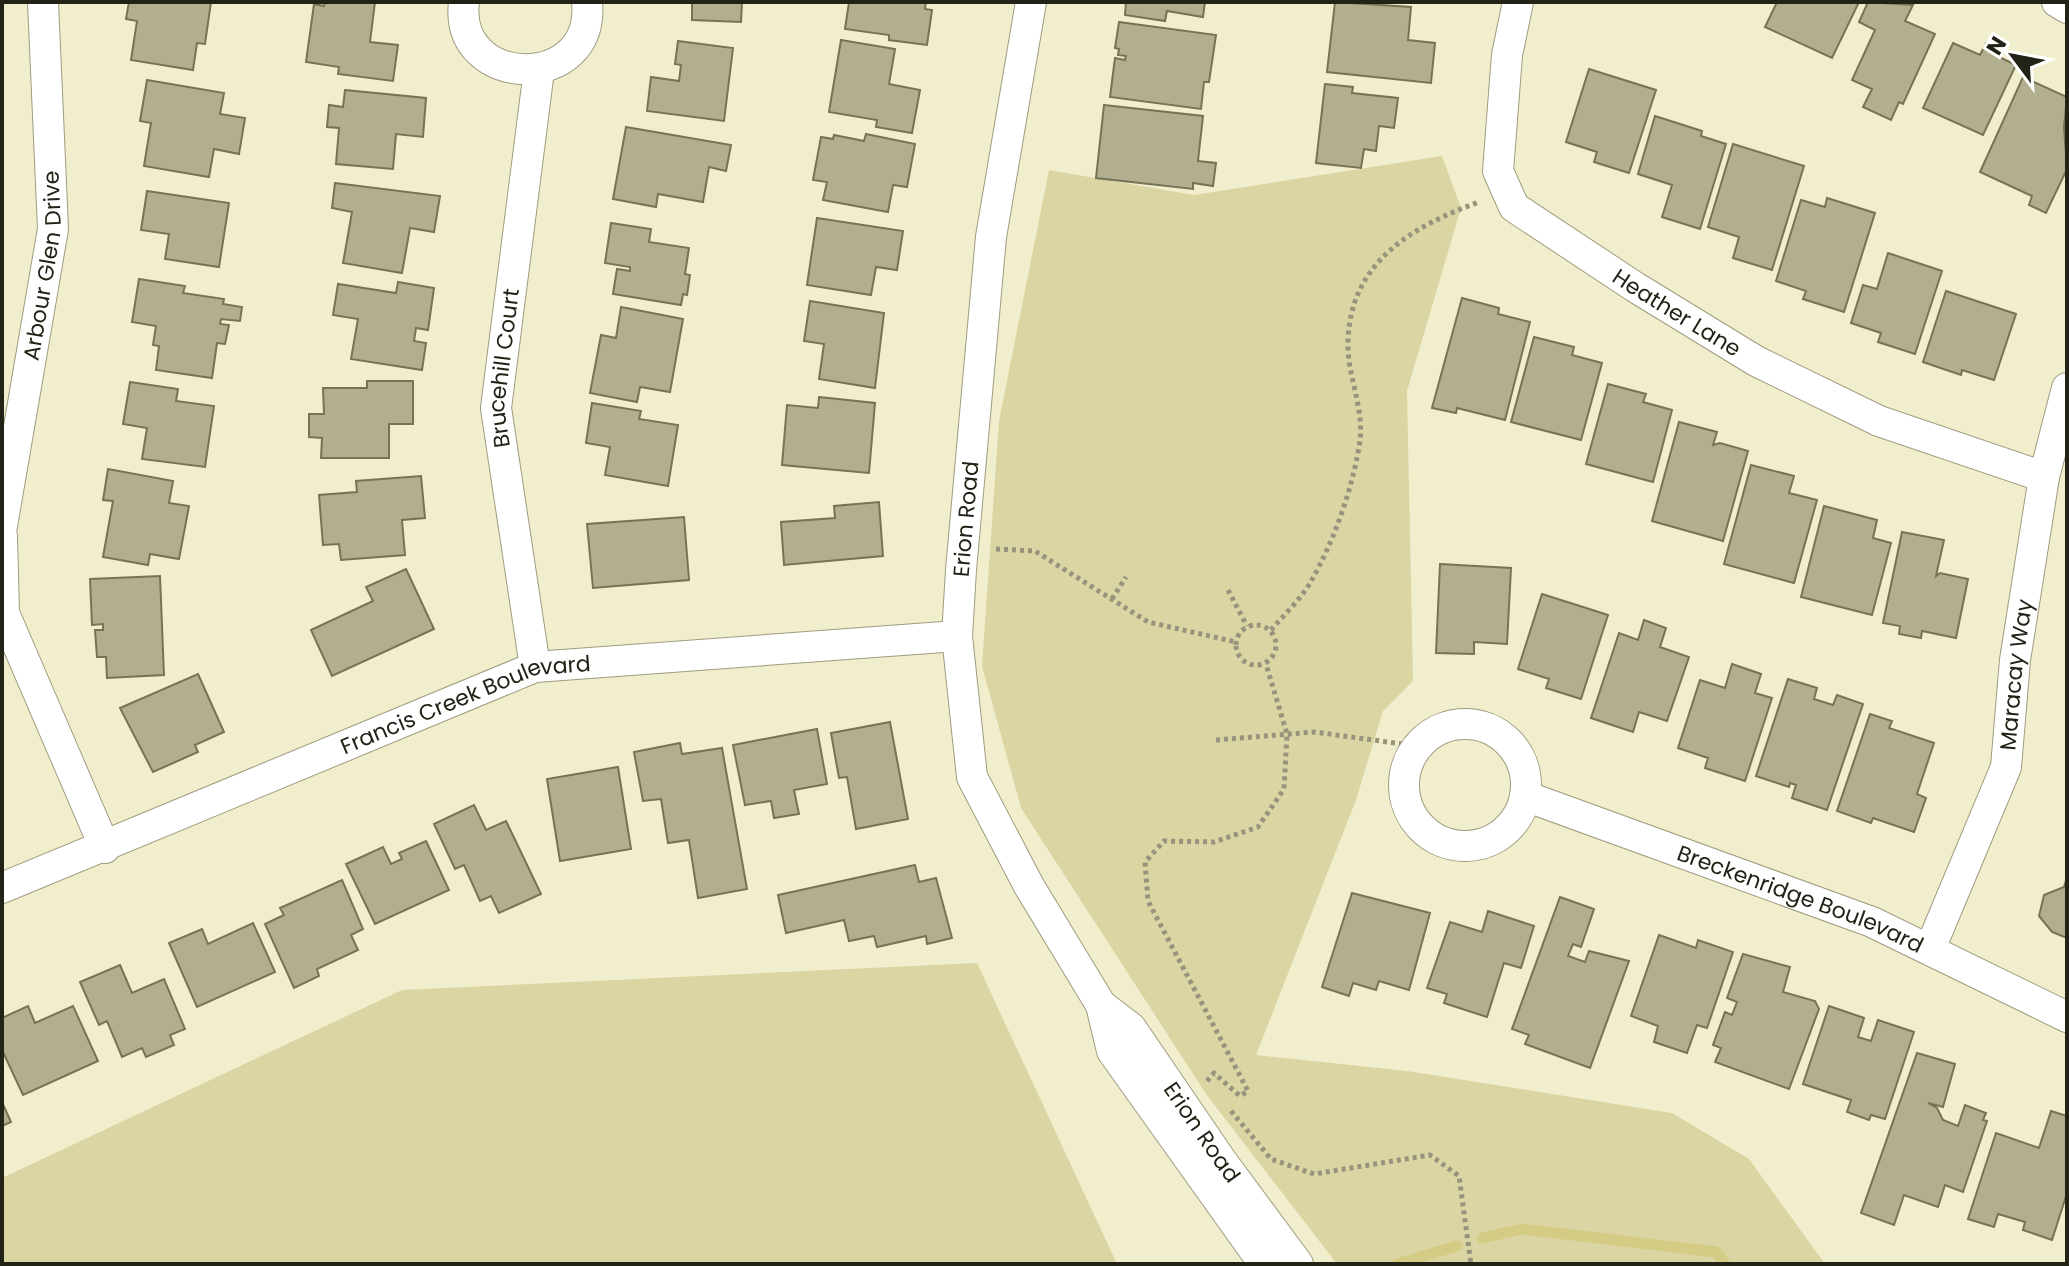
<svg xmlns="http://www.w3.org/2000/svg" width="2069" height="1266" font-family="Poppins,sans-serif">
<rect width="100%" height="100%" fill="#f1eece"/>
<!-- green -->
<path fill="#dbd5a3" d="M1442,156L1461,208L1407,391L1413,681L1383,711L1356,800L1256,1055L1407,1071L1672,1113L1749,1159L1825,1264H1337L1206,1094L1021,808L982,666L999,421L1049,170L1194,195Z
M977,963L1117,1264H2V1178L402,990Z"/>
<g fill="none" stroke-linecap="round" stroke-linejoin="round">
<!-- stream -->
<path stroke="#d4cb84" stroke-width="11" d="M1482,1238L1522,1229L1716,1252L1725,1264
M1397,1264L1457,1246"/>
</g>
<!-- building -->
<path fill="#b2af91" stroke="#777357" stroke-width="2" d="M129,2H211L205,44L197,43L193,70L131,60L137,21L126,19Z
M325,2H375L370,42L398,45L393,81L338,74L339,67L306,62L314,4L324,6Z
M692,2H742L741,22L692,20Z
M849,2H926L925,9L932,10L927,45L889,40V35L845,29Z
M1126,2H1205L1203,17L1167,11L1165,21L1125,15Z
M1335,2L1411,7L1408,40L1435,43L1431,83L1327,72Z
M1777,2H1859L1832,58L1765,27Z
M1868,2L1913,5L1905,21L1935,34L1903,104L1899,102L1891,120L1863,107L1872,89L1852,80L1875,30L1859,22Z
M1119,22L1216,35L1209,82H1204L1201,109L1110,97L1115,58L1125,60L1126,56L1118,55L1119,49L1115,48Z
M841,40L895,49L889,84L920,90L912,133L876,127L877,120L829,112Z
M678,41L733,48L724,121L647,111L651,77L679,81L681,65L675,64Z
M1953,43L1980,55L1986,43L2002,50L1999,57L2016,65L1983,135L1923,108Z
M1589,69L1656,90L1629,173L1594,162L1597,152L1566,142Z
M2023,77L2067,97L2064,127L2067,169L2046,213L2029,205L2032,196L1980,172Z
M147,80L224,93L220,114L245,118L239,154L214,149L209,177L144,166L151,123L140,121Z
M1325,84L1353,87L1352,93L1398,98L1394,128L1379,126L1376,151L1364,149L1361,168L1316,163Z
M345,90L426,98L423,137L396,134L393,169L336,164L339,128L327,127L329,105L343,107Z
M1104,105L1203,116L1198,161L1216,163L1213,186L1193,183V189L1096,178Z
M1655,116L1702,131L1701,136L1726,144L1700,229L1662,217L1672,185L1638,174Z
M626,127L731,145L726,171L709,167L703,202L658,194L656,207L613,199Z
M866,134L915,144L907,187L893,185L888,212L823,200L827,182L813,180L821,137L833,139L834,135L864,141Z
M1733,144L1804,166L1772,270L1733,258L1739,237L1708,227Z
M335,183L440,196L434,232L410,228L402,273L343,263L352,212L332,208Z
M147,191L229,203L219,267L165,259L169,234L141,230Z
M1827,198L1875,213L1844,312L1803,299L1806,291L1776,281L1801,200L1825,207Z
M817,218L903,231L897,270L876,267L871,295L807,285Z
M611,223L651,229L649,242L689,248L685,274L690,275L687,295L683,294L681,305L613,294L617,269L630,271V267L605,263Z
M1888,253L1942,271L1915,354L1878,342L1881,333L1851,323L1863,285L1877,289Z
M139,279L185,286L183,293L224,299L223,304L242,307L240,321L221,319L220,324L229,325L225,344L217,343L212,378L156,370L159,346L153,345L156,326L132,322Z
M398,282L434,288L428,330L416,328L414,341L426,343L422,370L351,359L358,319L333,315L338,284L396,293Z
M1946,291L2016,314L1994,380L1962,370L1961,375L1923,362Z
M1462,298L1499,308L1498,314L1530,322L1505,420L1457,408L1456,413L1432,408Z
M810,301L884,313L875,388L819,379L824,344L804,341Z
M621,307L683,319L670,392L640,387L637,402L590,393L601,335L616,338Z
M1534,337L1574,347L1572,355L1602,363L1581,440L1511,422Z
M367,381H413V424H389V458H321L322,438L309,437V414H324L323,388H367Z
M130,382L178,389L176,401L214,406L205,467L142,459L147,428L123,424Z
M1608,384L1646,394L1643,402L1672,410L1653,482L1586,464Z
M819,397L875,403L869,473L782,465L787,405L818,408Z
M592,403L641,411L639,419L678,425L668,486L605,475L610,447L586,443Z
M1679,422L1717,432L1713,445L1720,443L1748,451L1723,541L1652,521Z
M1751,465L1794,476L1789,493L1817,500L1794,583L1724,564Z
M108,469L173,481L169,503L189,506L179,559L150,554L148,565L103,557L113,501L103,500Z
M421,476L425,518L402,520L405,555L341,560L339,544L323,545L319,495L357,492L356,481Z
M879,502L883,556L784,565L781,522L835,518L834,506Z
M1824,506L1877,520L1873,538L1891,543L1872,615L1801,597Z
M684,517L689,580L593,588L587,524Z
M1902,532L1944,540L1936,576L1940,573L1968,579L1956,638L1922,631L1921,638L1899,634L1900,626L1883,623Z
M1440,564L1511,568L1507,644L1474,642V654L1436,653Z
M406,569L434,629L332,676L311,630L373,601L366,587Z
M160,576L164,675L107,678L106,657H97L95,630H103V624L92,625L90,579Z
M1542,594L1608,615L1581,699L1546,688L1549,679L1518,669Z
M1644,620L1666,628L1660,647L1689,657L1667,721L1639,712L1633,732L1591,718L1619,633L1638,640Z
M1732,664L1761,674L1755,693L1772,698L1745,781L1705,768L1708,758L1678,748L1700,680L1725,688Z
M198,674L224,732L195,745L198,752L153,772L120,708Z
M1788,679L1817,688L1814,699L1833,705L1837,695L1863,704L1827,810L1792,798L1796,785L1790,783L1789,787L1756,776Z
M1870,714L1892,721L1889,728L1934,743L1917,794L1926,798L1914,832L1873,818L1871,823L1837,811Z
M890,722L908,819L856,829L847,777L839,778L831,733Z
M817,729L827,784L794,790L799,814L774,818L771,801L745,805L733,745Z
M680,743L682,754L722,748L747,889L698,898L689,840L668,843L661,799L643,801L634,752Z
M618,767L631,849L560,861L547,779Z
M474,805L486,830L506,821L541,894L499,913L491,896L480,901L464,865L455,869L434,824Z
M426,841L449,890L375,924L346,864L383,847L391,864L402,859L399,853Z
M915,865L919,882L936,878L952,938L927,944L926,936L877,947L874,936L849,941L844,920L786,933L778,895Z
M2067,877V938L2052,932L2039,916L2044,895L2064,887Z
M342,880L363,929L351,935L358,950L317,969L319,976L294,988L265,924L284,915L280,908Z
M1352,893L1430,913L1409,990L1379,981L1376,990L1353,983L1349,996L1322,987Z
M1560,897L1594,909L1581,947L1573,944L1568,956L1585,962L1589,951L1629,961L1590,1068L1525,1044L1529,1035L1512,1029Z
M1488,911L1534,926L1521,968L1504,963L1487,1017L1444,1003L1447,994L1427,988L1450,922L1482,932Z
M253,923L275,972L197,1007L169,943L202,929L208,944Z
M1659,935L1696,948L1698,940L1733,952L1707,1028L1697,1025L1687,1053L1654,1042L1658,1026L1631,1016Z
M1743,954L1790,967L1783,992L1815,1001L1819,1009L1789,1089L1715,1062L1721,1048L1713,1045L1725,1012L1732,1015L1737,1002L1727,998Z
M120,965L132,993L164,979L185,1029L170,1035L174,1045L146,1057L142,1048L122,1057L107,1021L99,1025L80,982Z
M28,1006L35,1023L73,1006L98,1061L23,1095L2,1050V1018Z
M1829,1006L1864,1018L1858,1037L1871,1041L1878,1020L1914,1032L1885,1119L1871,1115L1869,1120L1847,1112L1851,1100L1803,1084Z
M1917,1053L1955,1064L1943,1107L1928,1103L1937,1108L1943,1120L1958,1126L1965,1105L1986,1113L1983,1120L1987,1121L1963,1192L1945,1185L1938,1207L1904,1195L1894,1225L1861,1213Z
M2,1102L11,1122L2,1126Z
M2051,1111L2067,1116V1193L2052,1240L2023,1230L2025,1222L1998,1214L1994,1227L1968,1219L1996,1133L2039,1148Z"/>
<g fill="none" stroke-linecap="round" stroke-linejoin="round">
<defs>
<g id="minor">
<path d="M464,2C453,90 596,93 587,2"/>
<path d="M1031,2L991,237L961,570L957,636L972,777L1029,886L1101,1005L1112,1051L1264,1264"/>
<path id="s1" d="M1518,2L1507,55L1498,171L1514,207L1635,287L1756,361L1879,421L2044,477"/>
<path d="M2057,2L2067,8"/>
<path id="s2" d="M2,526L53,229L43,2"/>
<path d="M2,536L4,613L105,848"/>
<path id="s3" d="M535,667L496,408L539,70"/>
<circle cx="1465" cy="785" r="61"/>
<path id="s4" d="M1525,796L1872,922L2067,1017"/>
<path id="s5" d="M2,888L535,667L957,636"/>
<path id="s6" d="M1930,949L2006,767L2015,660L2044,477L2067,388"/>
<path id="s7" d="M1101,1005L1131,1028L1221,1160L1298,1264"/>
</g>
</defs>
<!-- minor casing -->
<use href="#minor" stroke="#9f9c7f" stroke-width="32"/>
<!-- path -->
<path stroke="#97947d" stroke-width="5" stroke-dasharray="4 4" stroke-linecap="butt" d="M996,549L1035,551L1148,622L1236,642
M1228,590L1247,626
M1112,599L1126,577
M1236 645a20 20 0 1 1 40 0a20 20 0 1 1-40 0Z
M1271,630C1284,615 1300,600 1310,583C1333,544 1354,485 1360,440C1364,408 1347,374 1348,343C1349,262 1413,226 1479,202
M1216,740L1314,732L1417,746
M1207,1081L1214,1073L1240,1096L1248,1091L1148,901L1145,862L1164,841L1214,842L1258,827L1284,789L1287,734L1266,664
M1231,1111L1271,1159L1314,1174L1430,1155L1459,1176L1471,1264"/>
<!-- minor -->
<use href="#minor" stroke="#fff" stroke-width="30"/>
</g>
<g text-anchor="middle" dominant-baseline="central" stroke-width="6" stroke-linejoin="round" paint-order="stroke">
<!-- street labels -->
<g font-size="22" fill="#232216" stroke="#fff">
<text stroke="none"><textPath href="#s2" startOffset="264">Arbour Glen Drive</textPath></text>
<text stroke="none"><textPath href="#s1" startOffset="404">Heather Lane</textPath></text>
<text stroke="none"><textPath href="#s3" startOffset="302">Brucehill Court</textPath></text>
<text transform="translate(966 519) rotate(-85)">Erion Road</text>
<text stroke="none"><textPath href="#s6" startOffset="290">Maracay Way</textPath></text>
<text stroke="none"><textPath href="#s5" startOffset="500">Francis Creek Boulevard</textPath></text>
<text stroke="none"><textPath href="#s4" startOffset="294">Breckenridge Boulevard</textPath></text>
<text stroke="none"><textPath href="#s7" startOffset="164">Erion Road</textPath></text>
</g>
</g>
<!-- border -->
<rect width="2069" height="1266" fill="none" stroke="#232216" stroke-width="8"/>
<!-- north arrow -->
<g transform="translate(2013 56) rotate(302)" stroke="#ffffff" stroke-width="6" paint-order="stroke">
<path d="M0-6L14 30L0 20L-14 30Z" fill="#232216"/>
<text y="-12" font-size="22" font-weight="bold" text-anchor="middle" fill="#232216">N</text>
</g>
</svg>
